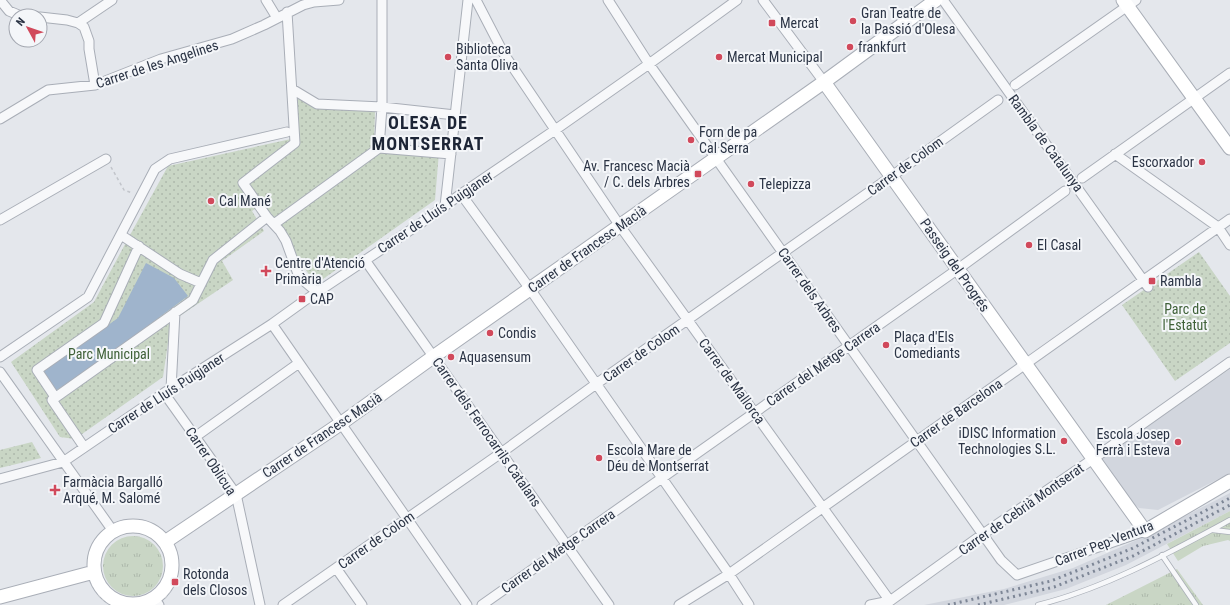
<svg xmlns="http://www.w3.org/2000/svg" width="1230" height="605" font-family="'Roboto Condensed',sans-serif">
<defs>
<pattern id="grass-tufts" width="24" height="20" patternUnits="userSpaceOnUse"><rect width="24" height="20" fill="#c9d6c5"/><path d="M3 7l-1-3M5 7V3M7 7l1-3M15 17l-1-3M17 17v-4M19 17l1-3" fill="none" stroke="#adb8ab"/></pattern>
<pattern id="park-dots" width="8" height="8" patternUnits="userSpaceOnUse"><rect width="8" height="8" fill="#c9d6c5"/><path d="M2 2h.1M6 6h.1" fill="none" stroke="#adb8ab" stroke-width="1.8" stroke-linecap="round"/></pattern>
</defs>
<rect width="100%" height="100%" fill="#e4e7ec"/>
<!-- built -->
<path fill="#d2d6de" d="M1230,369V473L1158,510L1139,508L1133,503L1102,458Z
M1230,493V511L1126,565L1066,589L1004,605H924L1004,589L1073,568L1146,536Z"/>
<!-- grass -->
<path fill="url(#grass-tufts)" d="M1230,511V541L1228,540L1203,546L1178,561L1167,544Z
M103 566a30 30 0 1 1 60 0a30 30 0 1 1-60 0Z
M1177,569L1203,605H1106Z"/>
<!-- park -->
<path fill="url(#park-dots)" d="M288,91L314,103L375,110L374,148L439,152L435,200L316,284L259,206L252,211L264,231L222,261L233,280L171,322L163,377L75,439L60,437L11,362L94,302L130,235L168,166L291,139Z
M1199,252L1230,296V343L1175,381L1122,305Z
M32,442L41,458L0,468V450Z"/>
<!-- water -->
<path fill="#9fb4cc" d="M146,263L174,278L188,296L80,376L55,391L44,371L118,318Z"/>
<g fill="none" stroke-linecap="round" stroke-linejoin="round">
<defs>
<path id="lane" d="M1213,530L1230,532
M1162,555L1196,605
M1038,605C1106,588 1169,553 1230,520"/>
<path id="street" d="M0,0L9,11L21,16
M266,0L277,18
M476,0L504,54L620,226L890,601
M608,0L649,64L1001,560L1017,575L1145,531
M763,0L824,82
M943,0L1148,287
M287,12L295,143L243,183L267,217L280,231L286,241L298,274L304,281L317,292
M40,17L67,20L78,23L84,27L89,41V49L95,85
M78,23L112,0
M1015,85L1136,0
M292,89L317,104L382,107L455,115
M0,119L48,90L95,85L161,59L232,39L264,25L303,5L314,2L339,0
M379,148L382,107V0
M1115,154L1218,227L1230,245
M1082,178L1230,73
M461,194L530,289L729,574L749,605
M445,206L468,0
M0,220L106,159
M274,224L379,148L451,154
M121,235L180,274L201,283
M365,260L609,605
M272,324L467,605
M0,357L88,297L155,169L170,159L287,132
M0,372L113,531
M171,389L175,312
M164,393L236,494L260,605
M55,397L37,370L104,323L139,246
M195,437L299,363
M84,447L52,400L193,300L213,260L267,217
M0,479L63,462L164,393L272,324L304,301L430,217L461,194L555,130L649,64L737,0
M336,568L362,605
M154,598L159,605
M283,605L501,453L596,384L892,176L998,100
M482,605L958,269L1065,191
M679,605L729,574L1230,219
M870,605L890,601L983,534L1093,459L1230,362"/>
<path id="secondary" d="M1123,0L1230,148
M824,82L1145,531L1230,481
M94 565a39 39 0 1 1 78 0a39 39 0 1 1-78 0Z
M165,542L343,422L433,357L824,82L936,0
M0,597L94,572"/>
</defs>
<!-- lane casing -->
<use href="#lane" stroke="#a9aeb7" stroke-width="6"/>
<!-- street casing -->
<use href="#street" stroke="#a9aeb7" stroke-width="11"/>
<!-- secondary casing -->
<use href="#secondary" stroke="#a9aeb7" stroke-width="15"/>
<!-- path -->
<path stroke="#c2c5cb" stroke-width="1.5" stroke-dasharray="3 3" stroke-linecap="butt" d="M111,167L124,190L132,193
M119,524C133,519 148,522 160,531
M89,561L92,548L103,533
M92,584L100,597L111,605
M165,598C177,584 180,567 175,550"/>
<!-- lane -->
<use href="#lane" stroke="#f7f8fa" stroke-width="4.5"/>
<!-- street -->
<use href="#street" stroke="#f7f8fa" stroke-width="9"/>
<!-- secondary -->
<use href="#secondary" stroke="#fff" stroke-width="13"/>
<!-- rail -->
<path stroke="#7d8696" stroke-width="3" stroke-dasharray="2 4" stroke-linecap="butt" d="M948,605L1051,581L1131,549L1230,498
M978,605L1054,587L1133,556L1230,505"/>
</g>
<!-- markers -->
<g fill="#d1495b" stroke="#f4f6f9" stroke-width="1.5">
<circle cx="853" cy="21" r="4"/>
<rect x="768" y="19" width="8" height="8" rx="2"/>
<circle cx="850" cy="47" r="4"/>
<circle cx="448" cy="57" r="4"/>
<circle cx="719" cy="57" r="4"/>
<circle cx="691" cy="140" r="4"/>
<circle cx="1202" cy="162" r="4"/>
<rect x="694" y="170" width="8" height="8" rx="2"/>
<circle cx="751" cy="184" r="4"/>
<circle cx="211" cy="201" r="4"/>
<circle cx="1029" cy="245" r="4"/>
<path d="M264 265h4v4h4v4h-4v4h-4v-4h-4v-4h4z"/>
<rect x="1148" y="277" width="8" height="8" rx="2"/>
<rect x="298" y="295" width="8" height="8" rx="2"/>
<circle cx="490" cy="333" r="4"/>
<circle cx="886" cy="345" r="4"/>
<circle cx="451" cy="357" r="4"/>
<circle cx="1064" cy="441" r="4"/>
<circle cx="1178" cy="442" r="4"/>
<circle cx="599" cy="458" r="4"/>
<path d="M53 484h4v4h4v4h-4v4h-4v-4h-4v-4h4z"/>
<rect x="171" y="578" width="8" height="8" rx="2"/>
</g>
<g text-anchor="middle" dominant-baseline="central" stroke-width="4" stroke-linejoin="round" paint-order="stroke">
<!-- poi labels -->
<g font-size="14" fill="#2b3445" stroke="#f4f6f9" text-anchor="start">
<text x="861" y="13">Gran Teatre de<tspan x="861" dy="16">la Passió d'Olesa</tspan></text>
<text x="780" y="23">Mercat</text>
<text x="858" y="47">frankfurt</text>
<text x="456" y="49">Biblioteca<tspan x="456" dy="16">Santa Oliva</tspan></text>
<text x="727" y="57">Mercat Municipal</text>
<text x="699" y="132">Forn de pa<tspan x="699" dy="16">Cal Serra</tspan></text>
<text x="1194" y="162" text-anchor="end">Escorxador</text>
<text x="690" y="166" text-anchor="end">Av. Francesc Macià<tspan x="690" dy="16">/ C. dels Arbres</tspan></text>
<text x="759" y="184">Telepizza</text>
<text x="219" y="201">Cal Mané</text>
<text x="1037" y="245">El Casal</text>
<text x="275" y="263">Centre d'Atenció<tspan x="275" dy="16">Primària</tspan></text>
<text x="1160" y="281">Rambla</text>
<text x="310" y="299">CAP</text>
<text x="498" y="333">Condis</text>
<text x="894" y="337">Plaça d'Els<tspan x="894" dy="16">Comediants</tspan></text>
<text x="459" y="357">Aquasensum</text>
<text x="1056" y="433" text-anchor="end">iDISC Information<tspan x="1056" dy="16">Technologies S.L.</tspan></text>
<text x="1170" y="434" text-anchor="end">Escola Josep<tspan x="1170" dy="16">Ferrà i Esteva</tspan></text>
<text x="607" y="450">Escola Mare de<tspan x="607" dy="16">Déu de Montserrat</tspan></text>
<text x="63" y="482">Farmàcia Bargalló<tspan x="63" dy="16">Arqué, M. Salomé</tspan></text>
<text x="183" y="574">Rotonda<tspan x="183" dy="16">dels Closos</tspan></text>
</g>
<!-- street labels -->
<g font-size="14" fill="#2b3445" stroke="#f4f6f9">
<text transform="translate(157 64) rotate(-18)">Carrer de les Angelines</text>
<text transform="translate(1046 143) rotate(54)">Rambla de Catalunya</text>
<text transform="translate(905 166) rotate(-36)">Carrer de Colom</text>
<text transform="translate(435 212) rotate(-34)">Carrer de Lluís Puigjaner</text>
<text transform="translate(587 249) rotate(-35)">Carrer de Francesc Macià</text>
<text transform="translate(955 265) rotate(55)">Passeig del Progrés</text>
<text transform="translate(810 290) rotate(55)">Carrer dels Arbres</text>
<text transform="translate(641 353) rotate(-35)">Carrer de Colom</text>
<text transform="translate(823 364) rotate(-35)">Carrer del Metge Carrera</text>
<text transform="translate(732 381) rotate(54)">Carrer de Mallorca</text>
<text transform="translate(166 393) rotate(-33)">Carrer de Lluís Puigjaner</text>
<text transform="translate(956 413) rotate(-35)">Carrer de Barcelona</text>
<text transform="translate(487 432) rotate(55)">Carrer dels Ferrocarrils Catalans</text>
<text transform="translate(322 435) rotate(-34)">Carrer de Francesc Macià</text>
<text transform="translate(211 461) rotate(56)">Carrer Oblicua</text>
<text transform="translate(1021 509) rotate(-35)">Carrer de Cebrià Montserat</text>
<text transform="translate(376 540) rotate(-35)">Carrer de Colom</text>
<text transform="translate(1104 543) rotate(-21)">Carrer Pep-Ventura</text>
<text transform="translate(558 551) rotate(-35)">Carrer del Metge Carrera</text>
</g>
<!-- park labels -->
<g font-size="14" fill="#3f6138" stroke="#f4f6f9">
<text x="1185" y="309">Parc de<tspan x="1185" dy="16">l'Estatut</tspan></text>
<text x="109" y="354">Parc Municipal</text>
</g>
<!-- district labels -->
<g font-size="18" font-weight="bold" letter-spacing="1" fill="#1d2536" stroke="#f4f6f9">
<text x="428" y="122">OLESA DE<tspan x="428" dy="21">MONTSERRAT</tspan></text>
</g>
</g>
<!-- north arrow -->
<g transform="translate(28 28) rotate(310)"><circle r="19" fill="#f4f6f9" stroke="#a4a8b1"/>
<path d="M0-3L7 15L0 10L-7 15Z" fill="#d1495b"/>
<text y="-6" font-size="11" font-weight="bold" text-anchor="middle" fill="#2b3445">N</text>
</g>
</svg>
